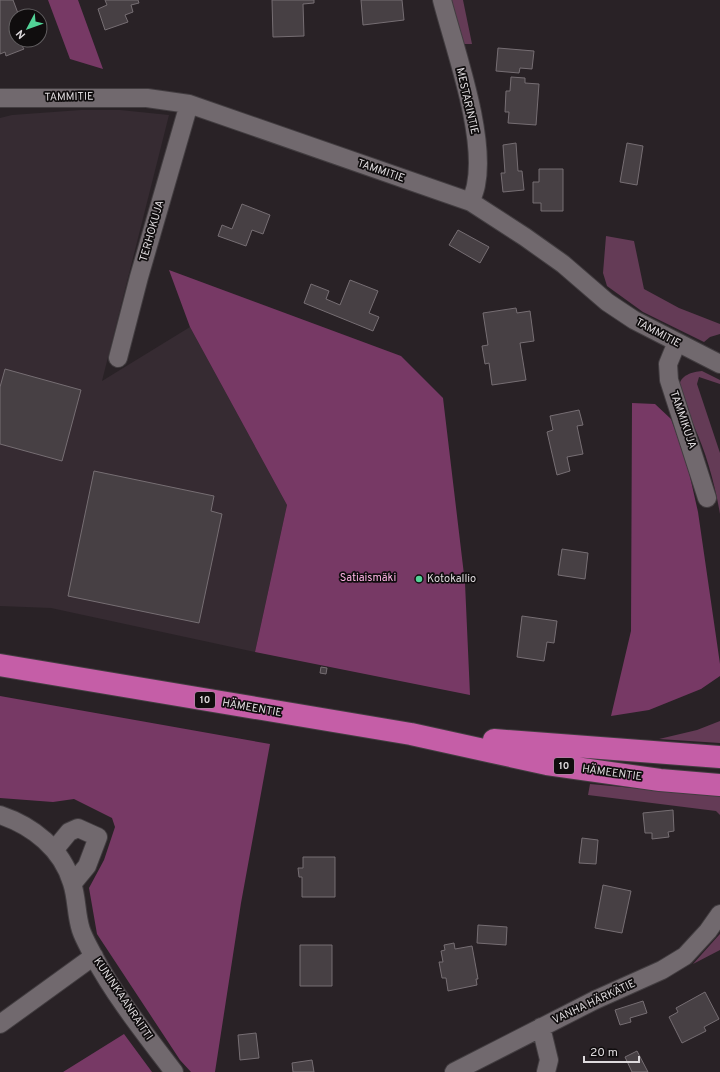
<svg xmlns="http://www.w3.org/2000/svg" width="720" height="1072" font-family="Overpass,sans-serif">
<rect width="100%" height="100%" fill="#292226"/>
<!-- built -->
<path fill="#362b32" d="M81,110H120L169,115L102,381L190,327L287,505L255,652L51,608L0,606V118L12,115Z"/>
<!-- green -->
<path fill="#643b56" d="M448,0H463L472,44H460Z
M606,236L634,241L644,289L679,308L720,324V334L710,337L704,342L643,312L607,286L603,273Z
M702,371L720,380V384L699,377L697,384L720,453V514C715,484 706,452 693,424C688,412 678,400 679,387C680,375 692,372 702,371Z
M720,721V743L659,739L697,730Z
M590,784L720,796V815L716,811L588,795Z
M720,934V950L693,964L719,935Z"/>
<!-- forest -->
<path fill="#773965" d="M48,0H78L103,69L70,59Z
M169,270L401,356L443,398L465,583L470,695L255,652L287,505L190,327Z
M632,403L655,404L671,419L686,459L698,512L720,664V676L701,689L649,710L611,716L631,631Z
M0,696L270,744L241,903L215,1072H191L180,1060L97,934L89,888L104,860L115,827L112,818L74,799L53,802L0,798Z
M124,1034L152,1072H63Z"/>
<!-- building -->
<path fill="#474044" stroke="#766e73" d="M0,0H13L19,16H16V40H28L29,43L22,46L24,49L6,56L5,52L0,54Z
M105,0H138L139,3L131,5L133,12L125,15L128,22L105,30L98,9L107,5Z
M272,0H314V3L303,4L304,36L273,37Z
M361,0H402L404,20L363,25Z
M498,48L534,51L532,69L520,68L519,73L496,71Z
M511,77L525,78V83L539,84L536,125L508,123L509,112H505L506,91H510Z
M516,143L518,171H522L524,190L503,192L501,173H505L503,145Z
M627,143L643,146L637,185L620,182Z
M539,169H563V211H541V203H533V182H539Z
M242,204L270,215L263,234L252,230L246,246L218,236L222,225L232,229Z
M458,230L489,247L480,263L449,245Z
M350,280L378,291L369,313L379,317L373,331L304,303L311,284L329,291L326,299L340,305Z
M516,308L517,313L530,311L534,341L520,343L526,380L492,385L489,363L485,364L482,346L488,345L483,313Z
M5,369L81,390L62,461L0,444V387Z
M579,410L583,425L577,426L583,454L567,457L570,471L557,475L547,432L553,430L550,416Z
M94,471L214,496L211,511L222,514L199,623L68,596Z
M562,549L588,553L585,579L558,575Z
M522,616L557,621L554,643L547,642L544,661L517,657Z
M321,667L327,668L326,674L320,673Z
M673,810L674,831L668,832L669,837L652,839V833H645L643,813Z
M582,838L598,840L596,864L579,863Z
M303,857H335V897H302V877H299L298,868H303Z
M603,885L631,891L622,933L595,928Z
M478,925L507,927L506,945L477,943Z
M454,943L455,949L472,946L478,979H476L477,985L448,991L446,978H442L439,962H443L441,951L445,950L444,945Z
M300,945H332V986H300Z
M705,992L719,1019L704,1027L706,1031L682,1043L669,1017L678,1012L676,1008Z
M643,1001L647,1013L630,1018L631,1022L620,1025L615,1010Z
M256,1033L259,1058L240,1060L238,1035Z
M637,1051L648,1072H632L625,1057Z
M312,1060L314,1072H293L292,1063Z"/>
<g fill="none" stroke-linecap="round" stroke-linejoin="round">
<defs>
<path id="minor" d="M442,0C455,50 486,135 476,185C475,191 472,197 471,202
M0,98H147L189,104L471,202L525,237L563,264L607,302L634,320L720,364
M677,342L668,364L669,380L707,498
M118,358L139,277L189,104
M0,815C33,826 62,849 72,883C77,898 76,915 81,930C84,939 89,947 93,955C114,995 146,1035 174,1072
M55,849L69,832L78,828L98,837L87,866L73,883
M0,1024L94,956
M541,1027L549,1060L546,1072
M454,1072L595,1000L662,970L685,956L708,931L720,914"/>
<path id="highway" d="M0,665L411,734L547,764L660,780L720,785
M494,740L720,757"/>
</defs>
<!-- minor casing -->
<use href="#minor" stroke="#423d40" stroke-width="20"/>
<!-- highway casing -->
<use href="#highway" stroke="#423d40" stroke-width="24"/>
<!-- minor -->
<use href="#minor" stroke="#71696e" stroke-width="18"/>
<!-- highway -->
<use href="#highway" stroke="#c55ea7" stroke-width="22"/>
</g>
<!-- markers -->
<circle fill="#52d397" stroke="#100d0e" stroke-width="1.5" cx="419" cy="579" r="4"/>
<g text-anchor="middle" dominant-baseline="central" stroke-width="3.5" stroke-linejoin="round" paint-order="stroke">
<!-- shield labels -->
<g fill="#100d0e" stroke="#a09c9f" stroke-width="1">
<rect x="195" y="692" width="20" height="16" rx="3"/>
<rect x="554" y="758" width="20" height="16" rx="3"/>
</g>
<g font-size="10" font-weight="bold" fill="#dedadd">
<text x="205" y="700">10</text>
<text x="564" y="766">10</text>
</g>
<!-- street labels -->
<g font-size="11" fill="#dedadd" stroke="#100d0e">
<text transform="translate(69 97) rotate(-1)">TAMMITIE</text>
<text transform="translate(467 101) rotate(77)">MESTARINTIE</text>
<text transform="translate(381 171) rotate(19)">TAMMITIE</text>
<text transform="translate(152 231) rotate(-74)">TERHOKUJA</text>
<text transform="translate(658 333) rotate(28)">TAMMITIE</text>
<text transform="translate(683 420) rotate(71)">TAMMIKUJA</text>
<text transform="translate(252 708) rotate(10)">HÄMEENTIE</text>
<text transform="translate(612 773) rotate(8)">HÄMEENTIE</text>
<text transform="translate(123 999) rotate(56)">KUNINKAANRAITTI</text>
<text transform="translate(594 1002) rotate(-25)">VANHA HÄRKÄTIE</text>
</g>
<!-- park labels -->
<g font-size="11" fill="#feb2e4" stroke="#100d0e">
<text x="368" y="578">Satiaismäki</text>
</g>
<!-- poi labels -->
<g font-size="11" fill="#dedadd" stroke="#100d0e" text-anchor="start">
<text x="427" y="579">Kotokallio</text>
</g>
</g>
<!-- north arrow -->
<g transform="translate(28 28) rotate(229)"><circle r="19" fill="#100d0e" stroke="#625f61"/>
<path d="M0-3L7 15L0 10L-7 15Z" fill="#52d397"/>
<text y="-6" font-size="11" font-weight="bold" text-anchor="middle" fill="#dedadd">N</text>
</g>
<!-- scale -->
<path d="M584 1056v6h55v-6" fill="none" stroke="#dedadd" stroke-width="2"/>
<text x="590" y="1056" font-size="12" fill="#dedadd" stroke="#100d0e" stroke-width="3" paint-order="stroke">20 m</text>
</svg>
